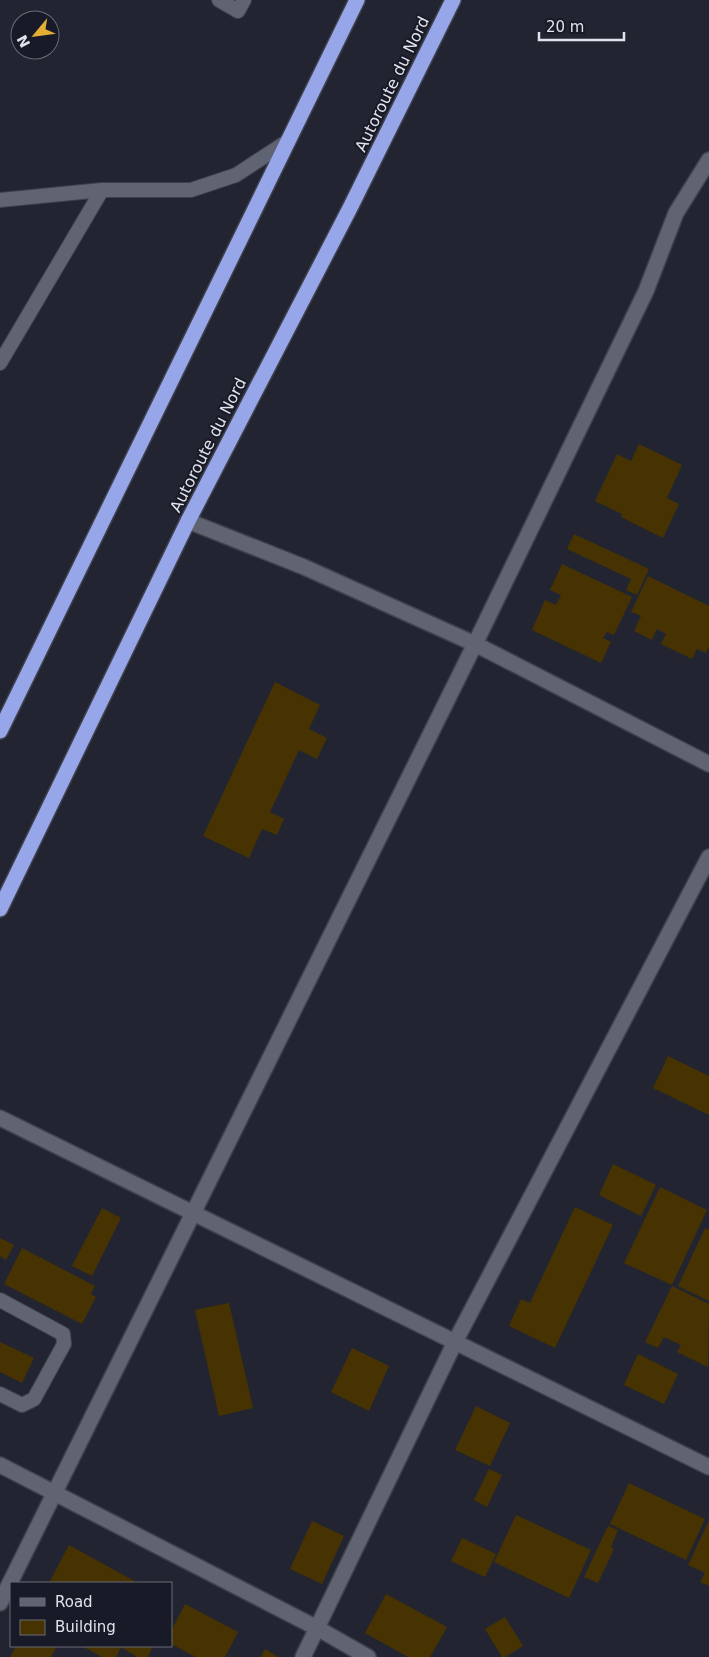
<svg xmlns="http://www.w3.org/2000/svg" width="709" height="1657" font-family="'DejaVu Sans',sans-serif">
<rect width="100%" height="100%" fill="#222531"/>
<!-- building -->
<path fill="#473301" d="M639,444L682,465L667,498L679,504L663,538L621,517L622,514L595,501L617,454L631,461Z
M574,534L649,569L637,595L626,590L631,579L567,549Z
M562,564L632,597L614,635L607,632L603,638L611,642L601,663L532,630L545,600L556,605L561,595L550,590Z
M648,576L709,606V646L706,653L697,649L692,659L661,644L666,634L657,629L652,640L634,631L641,616L631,612Z
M275,682L320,705L309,729L327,738L317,759L299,750L270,812L284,819L277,835L262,829L249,858L203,836Z
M668,1056L709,1076V1115L653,1088Z
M613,1164L656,1185L641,1216L599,1195Z
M660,1187L707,1210L672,1285L624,1263Z
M575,1207L613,1225L555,1348L509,1326L521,1299L530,1303Z
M102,1208L121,1218L92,1276L72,1266Z
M705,1228L709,1230V1301L678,1286Z
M0,1238L14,1245L6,1260L0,1256Z
M22,1248L95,1286L91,1294L96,1297L82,1324L4,1284Z
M672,1286L709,1304L708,1367L677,1352L681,1345L664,1337L658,1348L645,1342Z
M229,1303L253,1408L219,1416L195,1310Z
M0,1342L34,1358L22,1383L0,1372Z
M352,1348L389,1366L369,1411L331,1392Z
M638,1354L678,1374L664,1404L624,1385Z
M476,1406L510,1423L490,1466L455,1450Z
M489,1469L502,1475L487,1507L474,1500Z
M629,1483L705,1519L686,1560L610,1524Z
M516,1515L591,1550L569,1598L494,1562Z
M709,1520V1586L700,1582L705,1573L688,1565Z
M312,1521L344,1536L322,1584L290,1569Z
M608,1526L618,1530L611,1547L614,1549L598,1583L584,1577Z
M462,1538L496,1554L485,1577L451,1561Z
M69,1545L138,1583H49Z
M386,1594L447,1627L430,1657H408L365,1633Z
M185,1604L238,1632L225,1657H196L171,1644V1631Z
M505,1617L523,1646L505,1657H502L485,1629Z
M16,1646H57L51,1657H10Z
M82,1646H153L148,1657H137L121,1647L116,1657H102Z
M265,1649L278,1657H261Z"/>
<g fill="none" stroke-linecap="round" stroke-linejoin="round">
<defs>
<path id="lane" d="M219,0L238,11L244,0
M0,200L102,190
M0,363L102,190H191L236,175L288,141
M0,1300L63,1334L64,1344L34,1399L22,1405L0,1394"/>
<path id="street" d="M188,521L304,567L475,644L709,764
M0,1118L709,1467
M0,1465L317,1628L368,1657
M0,1603L475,644L646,291L676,213L709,160
M303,1657L455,1342L709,857"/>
<path id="highway" d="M0,731L357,0
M0,909L188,521L350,208L453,0"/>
</defs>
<!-- lane casing -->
<use href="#lane" stroke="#3e414c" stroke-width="16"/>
<!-- street casing -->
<use href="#street" stroke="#3e414c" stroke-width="18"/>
<!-- highway casing -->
<use href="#highway" stroke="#3e414c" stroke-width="18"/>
<!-- lane -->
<use href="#lane" stroke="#5f6372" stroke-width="14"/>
<!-- street -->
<use href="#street" stroke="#5f6372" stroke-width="15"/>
<!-- highway -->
<use href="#highway" stroke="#97a6e9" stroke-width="15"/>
</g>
<g text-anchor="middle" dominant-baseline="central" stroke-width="4" stroke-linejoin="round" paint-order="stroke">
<!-- street labels -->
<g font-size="16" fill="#e1e3ec" stroke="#181b27">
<text transform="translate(392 84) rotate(-64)">Autoroute du Nord</text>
<text transform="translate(208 445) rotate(-63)">Autoroute du Nord</text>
</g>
</g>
<!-- legend -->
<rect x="10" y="1582" width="162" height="65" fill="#181b27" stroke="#686b76"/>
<rect x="20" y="1598" width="25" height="8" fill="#5f6372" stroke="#686b76"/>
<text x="55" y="1607" font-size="15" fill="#e1e3ec">Road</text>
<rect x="20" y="1620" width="25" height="15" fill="#473301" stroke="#686b76"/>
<text x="55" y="1632" font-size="15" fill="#e1e3ec">Building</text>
<!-- north arrow -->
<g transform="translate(35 35) rotate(241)"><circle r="24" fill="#181b27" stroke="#686b76"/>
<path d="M0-4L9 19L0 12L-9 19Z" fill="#e2af34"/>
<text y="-8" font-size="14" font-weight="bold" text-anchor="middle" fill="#e1e3ec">N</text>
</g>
<!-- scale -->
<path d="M539 32v8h85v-8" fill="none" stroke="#e1e3ec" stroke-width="2.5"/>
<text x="546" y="32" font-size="15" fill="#e1e3ec" stroke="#181b27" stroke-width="4" paint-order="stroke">20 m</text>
</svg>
